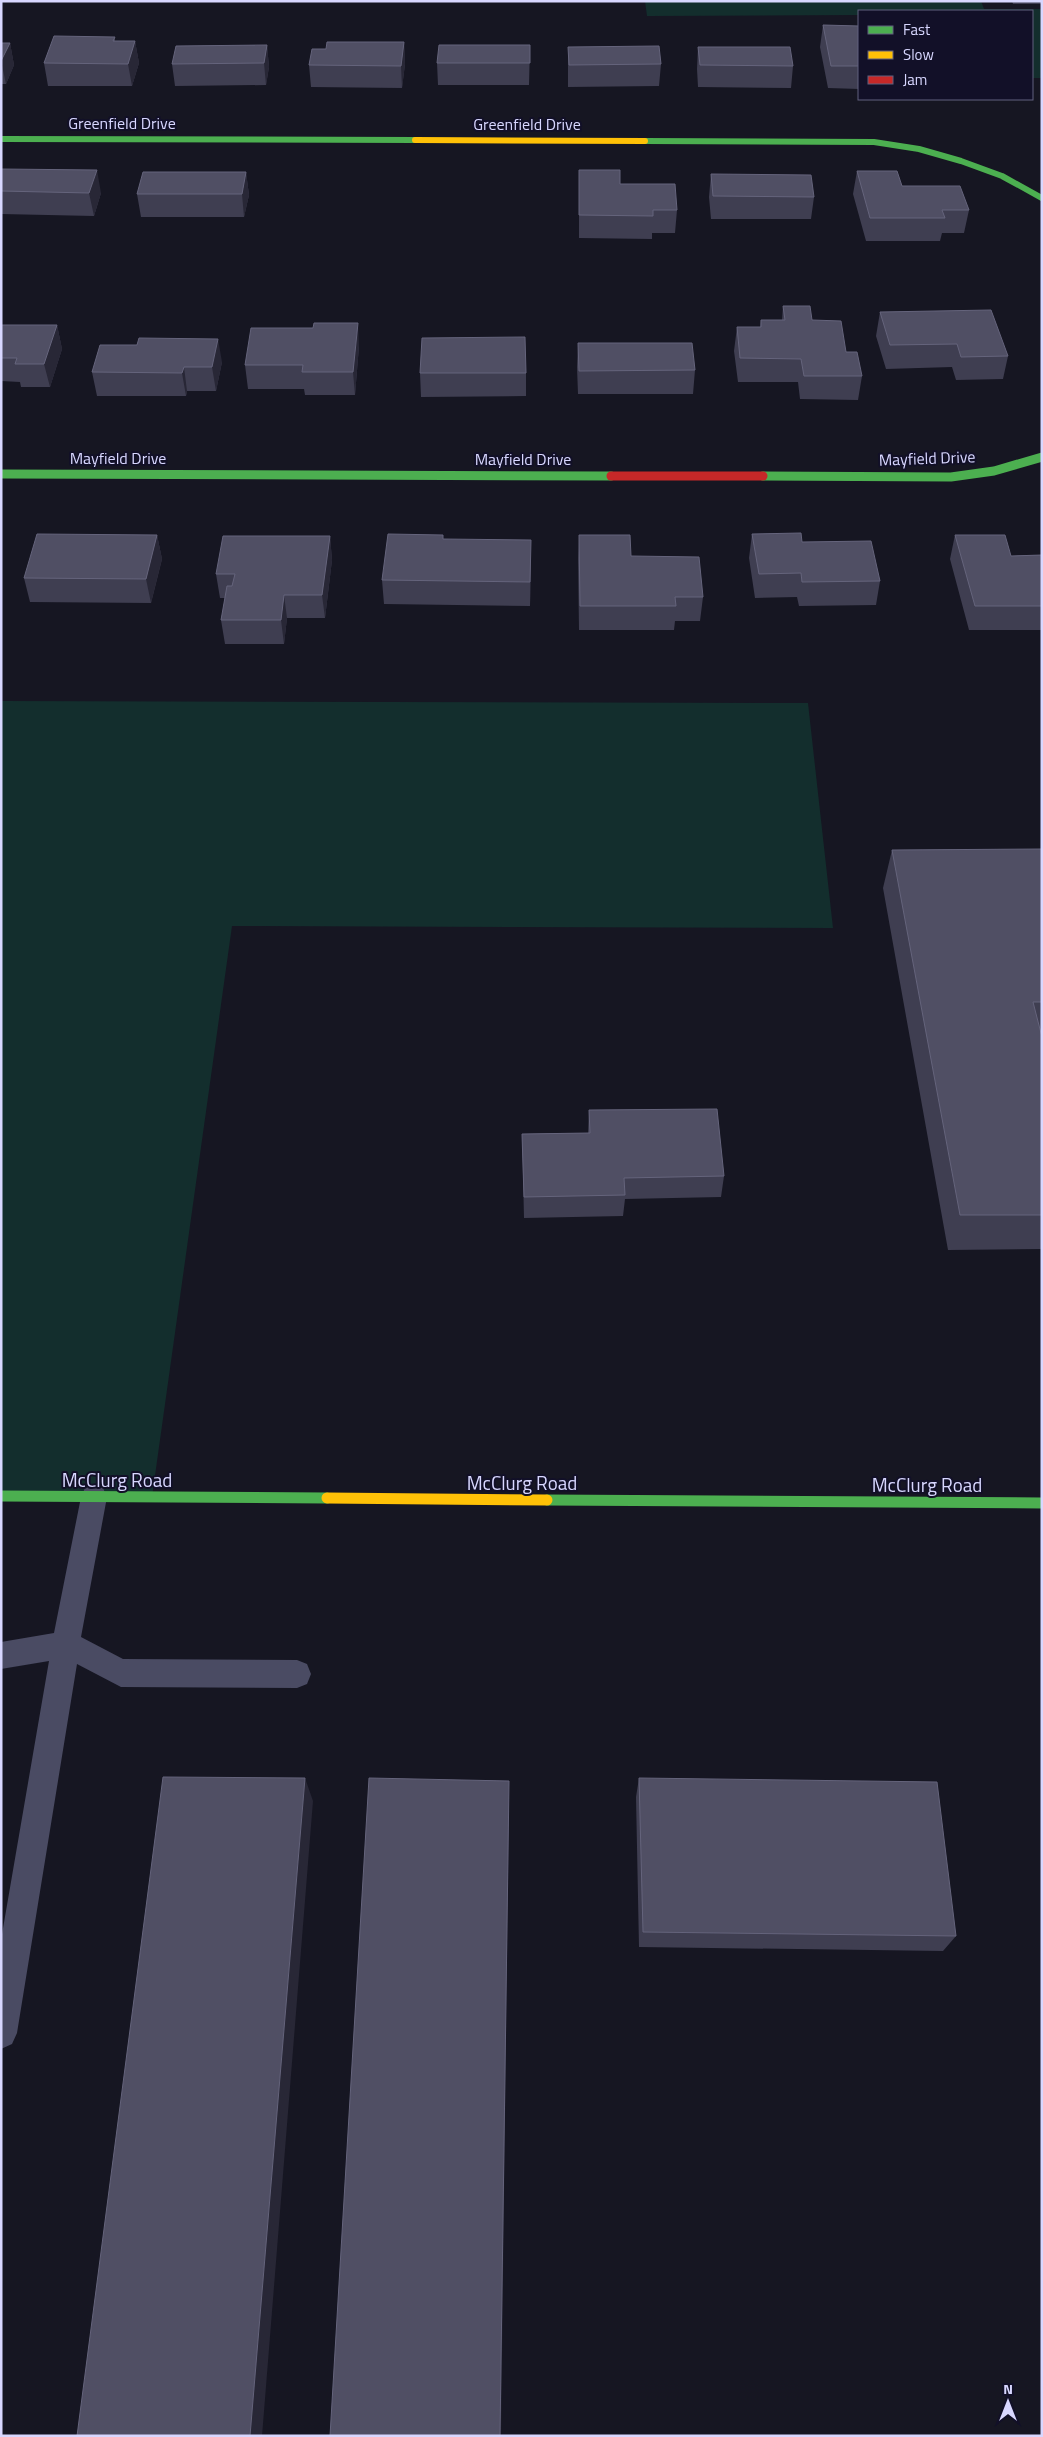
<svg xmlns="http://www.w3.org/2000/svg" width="1043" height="2437" font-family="'Titillium Web',sans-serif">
<rect width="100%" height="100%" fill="#161622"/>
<!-- green -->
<path fill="#132e2d" d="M645,1H981L984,9H1042V78H1032V11H859V15L647,16Z
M1,701L808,703L833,928L232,926L152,1497L1,1496Z"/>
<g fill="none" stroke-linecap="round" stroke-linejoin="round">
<!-- lane -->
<path fill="#4a4b63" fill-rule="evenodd" d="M94,1485L103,1488L107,1497L81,1637L123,1659L297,1660L307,1664L311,1674L307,1684L297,1688L121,1687L77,1664L17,2033L12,2044L1,2049V1940L49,1661L1,1669V1642L54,1633L81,1497L85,1488Z"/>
<!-- fast-far2 -->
<path stroke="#4caf50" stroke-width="6" d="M1,139L415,140
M645,141L874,142L919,149L961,161L1002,176L1042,198"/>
<!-- fast-far1 -->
<path stroke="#4caf50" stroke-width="9" d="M1,474L611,476
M763,476L951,477L994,471L1042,457"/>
<!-- fast -->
<path stroke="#4caf50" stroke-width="11" d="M1,1496L327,1498
M547,1500L1042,1503"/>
<!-- slow-far1 -->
<path stroke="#ffc107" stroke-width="6" d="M415,140L645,141"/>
<!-- slow -->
<path stroke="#ffc107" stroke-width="11" d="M327,1498L547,1500"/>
<!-- jam -->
<path stroke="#c62828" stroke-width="9" d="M611,476H763"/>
</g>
<!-- wall -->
<path fill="#3f3e51" d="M1012,1H1042V4H1013Z
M823,25L859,26V89L828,88L820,47Z
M115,37V41H135L139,63L132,86H48L44,63Z
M404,42L405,64L402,88L311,87L309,65L326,49Z
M1,43H10L14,65L6,84H1Z
M267,45L269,67L266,85L175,86L172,64Z
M530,45L529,85H438L437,63Z
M568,47L661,64L659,86L568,87Z
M698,47L793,66L791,88L698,87L697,69Z
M1,169L101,193L94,216L1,214Z
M579,170L620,184L677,210L675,233H652V239L579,238Z
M857,171L902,186L969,210L964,233H942L940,241H866L853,194Z
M246,172L249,195L244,217H141L137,194Z
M711,174L814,197L811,219H711L709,197Z
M783,306L812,320L846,352L862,376L858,400L800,399L798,382H738L734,351L737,327H760L761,320H782Z
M880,312L1008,356L1003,379L956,380L952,367L886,369L876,336Z
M1,325H57L62,349L50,387H21L20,382L1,381Z
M578,343L695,370L693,394H578L577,367Z
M359,346L355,395H305L304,389H248L245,365Z
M222,362L216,391H187L186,396H97L92,372Z
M420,373H526V396L421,397Z
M752,534L802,542L880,581L876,605L799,606L797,597L755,598L749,558Z
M157,535L162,559L151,603L30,602L24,578Z
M579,535L631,556L703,597L700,621H675L674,630H579L578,559Z
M955,535L1011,556L1042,555V630H969L950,559Z
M330,536L332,560L325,618H287L284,644H225L221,620L225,598H220L216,574Z
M531,564L530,606L384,604L382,580Z
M1042,849V1249L948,1250L883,888L892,850Z
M589,1110L724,1176L721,1197L625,1199L623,1216L524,1218L522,1134L588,1133Z
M639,1778L956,1936L943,1951L639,1947L636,1797Z"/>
<!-- shaded-wall -->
<path fill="#282736" d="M135,41L139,63L132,86L128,64Z
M404,42L405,64L402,88L401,66Z
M10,43L14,65L6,84L1,61Z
M267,45L269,67L266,85L264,63Z
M97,170L101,193L94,216L89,193Z
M246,172L249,195L244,217L242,194Z
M358,323L359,346L355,395L353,372Z
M57,325L62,349L50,387L44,364Z
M218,339L222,362L216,391L212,367Z
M184,367L187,391L186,396L182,373Z
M157,535L162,559L151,603L146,579Z
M330,536L332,560L325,618L322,595Z
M531,540V564L530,606V582Z
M284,595L287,618L284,644L281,620Z
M305,1778L313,1801L262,2436H250Z
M509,1781V1803L501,2436H500Z"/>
<!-- building -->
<path fill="#504f64" stroke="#65647c" d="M823,25L859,26V66H831Z
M54,36L115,37L113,41H135L128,64L44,63Z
M327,42H404L401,66L309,65L312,49H326Z
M1,43H10L1,61Z
M267,45L264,63L172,64L176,46Z
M439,45H530V63H437Z
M659,46L661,64L569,65L568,47Z
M698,47H790L793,66L700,65Z
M1,169L97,170L89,193L1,191Z
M579,170H620V184H675L677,210H653V216L579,215Z
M857,171H897L902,186H960L969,210H942L945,218H870Z
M143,172H246L242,194H137Z
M711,174L811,175L814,197L713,196Z
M783,306H810L812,320L841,321L846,352H857L862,376H804L801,359L740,358L737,327H761V320H785Z
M991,310L1008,356L961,357L957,344L890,345L880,312Z
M314,323H358L353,372H302L303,365H245L251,328H313Z
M1,325H57L44,364H15L17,358H1Z
M525,337L526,373H420L422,338Z
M139,338L218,339L212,367H184L182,373L92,372L100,345H137Z
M578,343H692L695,370L579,371Z
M801,533L802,542L871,541L880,581L802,582L801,573L759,574L752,534Z
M37,534L157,535L146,579L24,578Z
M388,534L443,535V539L531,540L530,582L382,580Z
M579,535H630L631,556L699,557L703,597H675L676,606H580Z
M955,535H1005L1011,556L1042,555V606H975Z
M223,536H330L322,595H284L281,620H221L227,586H232L235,574H216Z
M1042,849V1002H1033L1042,1037V1215H960L892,850Z
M717,1109L724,1176L624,1178L625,1195L524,1197L522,1134L590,1133L589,1110Z
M163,1777L305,1778L250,2436H77Z
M369,1778L509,1781L500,2436H330Z
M639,1778L937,1782L956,1936L643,1932Z"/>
<g text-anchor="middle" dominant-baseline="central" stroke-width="4" stroke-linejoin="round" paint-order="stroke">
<!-- far-street labels -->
<g font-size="16" fill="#d8d7ff" stroke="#121028">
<text x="122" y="123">Greenfield Drive</text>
<text x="527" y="124">Greenfield Drive</text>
<text x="118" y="458">Mayfield Drive</text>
<text transform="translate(927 458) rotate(-2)">Mayfield Drive</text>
<text x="523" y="459">Mayfield Drive</text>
</g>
<!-- street labels -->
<g font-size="19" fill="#d8d7ff" stroke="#121028">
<text x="117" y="1479">McClurg Road</text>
<text x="522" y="1482">McClurg Road</text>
<text x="927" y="1484">McClurg Road</text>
</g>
</g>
<!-- border -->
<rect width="1043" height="2437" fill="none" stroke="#d8d7ff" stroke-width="5"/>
<!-- legend -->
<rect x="858" y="10" width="175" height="90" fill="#121028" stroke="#61607e"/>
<rect x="868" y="26" width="25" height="8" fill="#4caf50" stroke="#61607e"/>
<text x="903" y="35" font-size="15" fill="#d8d7ff">Fast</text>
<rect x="868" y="51" width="25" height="8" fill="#ffc107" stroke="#61607e"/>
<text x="903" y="60" font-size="15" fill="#d8d7ff">Slow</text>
<rect x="868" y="76" width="25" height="8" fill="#c62828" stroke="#61607e"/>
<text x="903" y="85" font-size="15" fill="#d8d7ff">Jam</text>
<!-- north arrow -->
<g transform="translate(1008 2402)" stroke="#121028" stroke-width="4" paint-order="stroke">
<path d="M0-4L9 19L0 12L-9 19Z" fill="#d8d7ff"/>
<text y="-8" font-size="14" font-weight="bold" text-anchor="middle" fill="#d8d7ff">N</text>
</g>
</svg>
